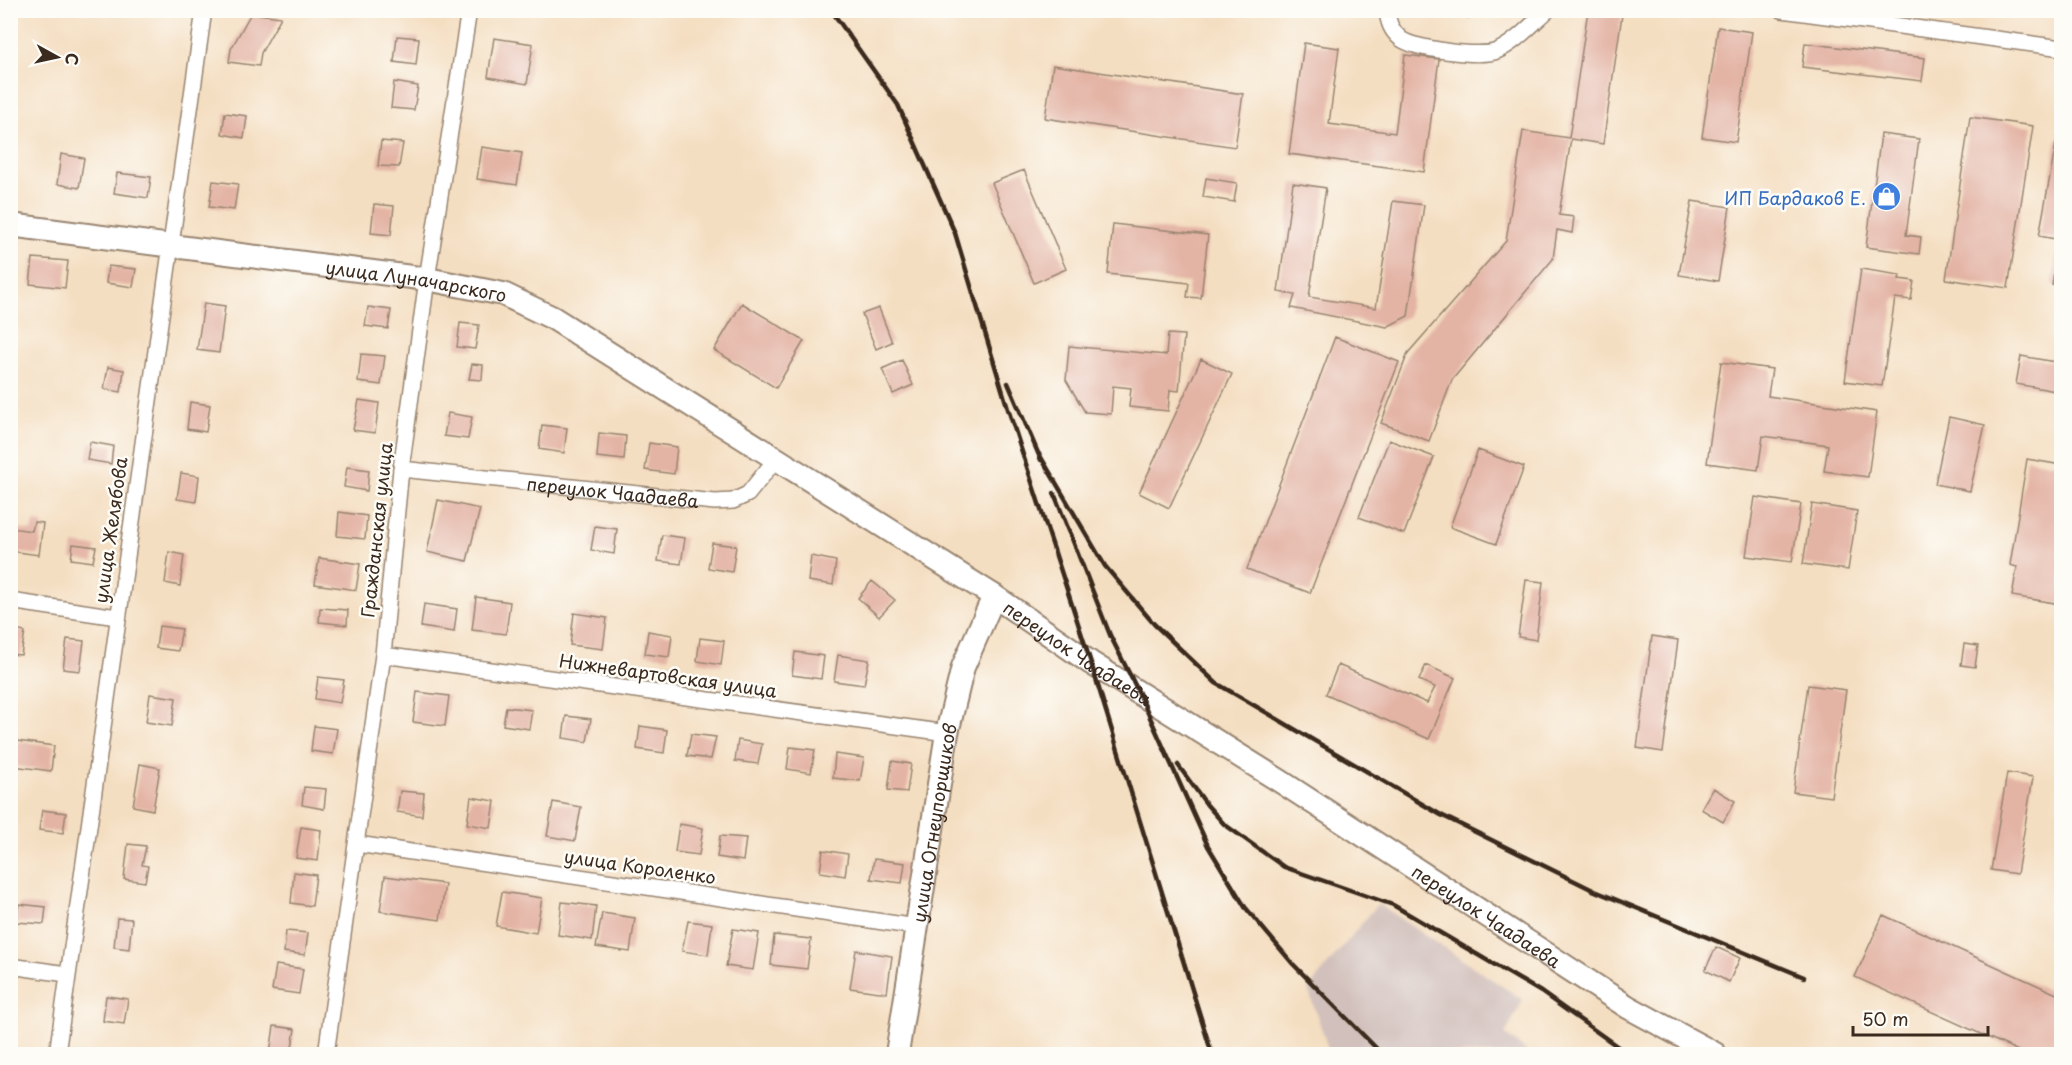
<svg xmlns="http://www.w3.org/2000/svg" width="2072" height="1065" font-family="'Playpen Sans',sans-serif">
<rect width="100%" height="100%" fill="#fdfcf7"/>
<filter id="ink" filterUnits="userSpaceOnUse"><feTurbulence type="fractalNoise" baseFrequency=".0167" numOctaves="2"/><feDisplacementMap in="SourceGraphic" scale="12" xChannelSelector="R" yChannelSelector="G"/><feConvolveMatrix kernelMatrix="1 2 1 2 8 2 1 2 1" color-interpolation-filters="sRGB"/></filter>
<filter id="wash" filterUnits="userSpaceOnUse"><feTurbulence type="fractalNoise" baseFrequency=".008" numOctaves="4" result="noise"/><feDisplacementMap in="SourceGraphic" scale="24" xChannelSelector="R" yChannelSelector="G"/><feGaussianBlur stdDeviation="1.35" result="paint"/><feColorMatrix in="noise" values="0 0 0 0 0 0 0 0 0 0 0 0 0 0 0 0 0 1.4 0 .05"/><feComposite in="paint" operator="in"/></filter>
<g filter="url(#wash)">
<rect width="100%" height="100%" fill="#f4dec1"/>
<!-- industrial -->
<path fill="#d1c0bc" d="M1378,904L1523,1000L1505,1034L1530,1054H1330L1308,989Z"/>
<g id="blocks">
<!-- building -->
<path fill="#e3b3a4" d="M1426,10H1472L1471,18Z
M1588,10L1622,15L1603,144L1571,139L1559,215L1574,217L1572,233L1557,230L1553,259L1452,380L1429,441L1381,423L1408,353L1506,241L1523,131L1569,138Z
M251,13L281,17L261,53L259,66L229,62L231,49Z
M1718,27L1752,32L1736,142L1702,137Z
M397,36L419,38L416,65L394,62Z
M494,38L533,44L527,84L488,77Z
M1304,43L1339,48L1329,124L1395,133L1405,55L1439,59L1424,172L1289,154Z
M1805,43L1925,58L1922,81L1802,67Z
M1053,65L1243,94L1235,147L1045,118Z
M394,82L418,86L414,110L391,108Z
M225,113L247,116L244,138L222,134Z
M1970,117L2033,126L2008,288L1946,279Z
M1881,134L1919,139L1906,235L1921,237L1919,254L1866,247Z
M2057,138L2061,139V240L2039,236Z
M381,141L403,143L399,167L378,166Z
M482,147L522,153L517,185L477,179Z
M61,154L84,158L79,188L57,184Z
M1024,170L1066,269L1034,283L992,183Z
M117,173L151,177L148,198L114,193Z
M1206,178L1237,183L1234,202L1203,197Z
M213,181L238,184L234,210L209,207Z
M1293,183L1326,188L1309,297L1376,308L1393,201L1424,205L1408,316L1387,327L1291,308L1295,295L1278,292Z
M1692,201L1730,207L1718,281L1679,275Z
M374,204L394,206L391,235L371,233Z
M1113,224L1208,235L1201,298L1187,297L1189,283L1108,274Z
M2057,252H2061V286L2052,285Z
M33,258L68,261L65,288L30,284Z
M108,266L136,269L133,287L106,283Z
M1861,269L1900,275L1899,279L1914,281L1911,300L1895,298L1882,386L1845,381Z
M204,303L225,306L219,353L197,350Z
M742,303L804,341L776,388L714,350Z
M368,307L391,310L388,329L365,326Z
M879,308L892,342L876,349L862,314Z
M460,323L479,325L475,349L457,347Z
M1168,334L1184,335L1179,391L1170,390L1168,411L1129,407L1131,388L1113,386L1111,414L1085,412L1066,380L1069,346L1166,355Z
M1335,337L1399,362L1310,593L1247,569Z
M361,354L385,356L381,385L358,382Z
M2021,356L2061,363V392L2016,384Z
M1201,359L1232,374L1169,508L1139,493Z
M902,360L913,385L893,394L882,369Z
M1721,362L1772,369L1768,396L1877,412L1868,477L1824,471L1828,445L1763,436L1758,470L1707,463Z
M472,364L483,365L482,380L469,379Z
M108,367L124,370L121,392L104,389Z
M359,400L379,403L375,433L353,430Z
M190,402L210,405L206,432L187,429Z
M448,413L472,417L468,439L444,436Z
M1949,417L1985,425L1970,491L1935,484Z
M542,425L567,428L564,453L539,449Z
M599,433L626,436L624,460L597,457Z
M1389,440L1434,457L1404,534L1359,517Z
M90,442L113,446L111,464L87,460Z
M649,443L677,447L674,474L645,470Z
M1478,450L1524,467L1496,544L1450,527Z
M2027,459L2061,465V604L2012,596L2017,567L2010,565Z
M347,467L369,470L367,491L344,487Z
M181,473L199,476L196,502L177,499Z
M1755,497L1801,504L1792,562L1746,556Z
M438,500L480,509L467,561L427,552Z
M1812,504L1857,511L1848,570L1803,564Z
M339,512L367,516L365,539L337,536Z
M34,522L43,523L39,555L10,551L11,528L32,531Z
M595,526L617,529L614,554L591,550Z
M662,535L685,538L681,564L658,561Z
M712,543L736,546L732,572L708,568Z
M73,544L96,547L93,562L71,559Z
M169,552L184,555L180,586L165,583Z
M811,556L836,561L833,585L808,581Z
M319,558L360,564L356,590L315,584Z
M1526,580L1543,582L1536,640L1518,637Z
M872,581L895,600L879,617L858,598Z
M476,597L510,602L506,634L472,630Z
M424,604L457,609L454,632L421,627Z
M320,608L348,610L347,625L319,622Z
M574,613L607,618L603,649L570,645Z
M159,626L182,629L178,651L156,648Z
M10,629L25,632L21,655L10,654Z
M648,631L672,635L669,657L645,654Z
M1652,636L1678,640L1663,752L1637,748Z
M700,638L724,641L721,665L697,661Z
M67,639L84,641L80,671L63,669Z
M1964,644L1978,646L1975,667L1961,665Z
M795,652L824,656L821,679L792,675Z
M838,655L869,660L864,685L834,681Z
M1338,665L1427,703L1435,687L1419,680L1426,665L1455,678L1429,739L1326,694Z
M318,677L344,680L340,703L315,699Z
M1808,685L1846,690L1831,797L1793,792Z
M417,692L449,696L445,726L413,722Z
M150,694L176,698L172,726L146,722Z
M506,707L532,710L529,729L503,725Z
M566,716L591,719L587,742L563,738Z
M314,726L337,729L333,754L311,751Z
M640,726L667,730L664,753L637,749Z
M691,734L716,737L711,759L687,756Z
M738,740L762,744L758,764L735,761Z
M17,741L54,746L51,771L13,766Z
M790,747L815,750L811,773L787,769Z
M835,754L864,758L860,781L833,778Z
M892,761L911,764L907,792L888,790Z
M140,764L160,768L153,810L133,806Z
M2007,773L2033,777L2017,874L1991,870Z
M304,787L326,789L324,809L302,805Z
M1713,788L1735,801L1723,822L1701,809Z
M400,791L424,793L422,816L397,812Z
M471,797L495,801L491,828L467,824Z
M553,802L581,807L575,841L547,836Z
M42,810L66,813L63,833L39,830Z
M679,824L703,828L699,855L675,852Z
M301,827L321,830L318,861L296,858Z
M720,836L746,838L743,861L717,857Z
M128,844L146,846L142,865L148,866L145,882L124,879Z
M823,850L848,854L845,876L820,872Z
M874,859L905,863L902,883L871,879Z
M294,872L316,875L312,906L291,903Z
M385,876L445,884L440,920L380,911Z
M502,892L542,898L536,933L496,926Z
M562,902L596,906L592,940L558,935Z
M19,904L46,907L44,924L16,922Z
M602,913L635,918L630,952L596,947Z
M1883,915L2061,996V1054H2025L1855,977Z
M117,918L132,919L129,949L114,947Z
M688,921L712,924L708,955L682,951Z
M733,929L759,933L753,970L726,966Z
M286,931L308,933L305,955L284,952Z
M774,935L811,939L807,969L771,965Z
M1716,947L1740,958L1729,982L1705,970Z
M856,950L892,956L887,993L850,988Z
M276,965L303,969L299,994L272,990Z
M106,996L128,999L124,1024L103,1021Z
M274,1026L295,1029L291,1054L270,1053Z"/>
</g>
</g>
<g filter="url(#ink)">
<use href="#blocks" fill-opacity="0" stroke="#988470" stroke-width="1.5"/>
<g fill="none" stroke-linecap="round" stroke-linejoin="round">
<defs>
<g id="street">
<path d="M1387,10C1388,22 1391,31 1401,39C1414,49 1481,58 1497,51C1515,43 1532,24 1548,10"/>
<path d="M1782,10L2062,48"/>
<path id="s1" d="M401,469L715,502L733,501L748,494L776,459"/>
<path d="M10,601L117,617"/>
<path d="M383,655L947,733"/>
<path d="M357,844L917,927"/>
<path d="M10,966L67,974"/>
<path d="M57,1054L204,10"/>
<path d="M326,1054L383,655L401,469L427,279L469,10"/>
</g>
<g id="secondary">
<path id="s2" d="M10,225L427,279L503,294L553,318L994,596L1091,663L1280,781L1628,1007L1715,1054"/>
<path id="s3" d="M897,1054L947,733L963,667L994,596"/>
</g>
</defs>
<!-- street casing -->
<use href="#street" stroke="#988470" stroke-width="18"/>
<!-- secondary casing -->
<use href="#secondary" stroke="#988470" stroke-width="26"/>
<!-- street -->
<use href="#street" stroke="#fff" stroke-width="15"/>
<!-- secondary -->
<use href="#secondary" stroke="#fff" stroke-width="22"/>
<!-- rail -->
<path stroke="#3b2a1e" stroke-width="4.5" d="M831,10L898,105L955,233L1008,409L1091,663L1212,1054
M1008,383L1041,460
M1039,454L1105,566L1154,624L1216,683L1441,815L1595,891L1804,977
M1054,493L1110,635L1139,693L1208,846L1245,907L1293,964L1382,1054
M1178,765L1207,805L1224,824L1284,867L1393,905L1541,992L1628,1054"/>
</g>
</g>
<!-- icons -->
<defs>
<symbol id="shop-disc" viewBox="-11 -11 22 22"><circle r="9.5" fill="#3f7fe0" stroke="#fdfcf7"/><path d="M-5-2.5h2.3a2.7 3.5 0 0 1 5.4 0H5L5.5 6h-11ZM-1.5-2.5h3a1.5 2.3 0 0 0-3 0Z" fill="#fff"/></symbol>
</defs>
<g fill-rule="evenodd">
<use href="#shop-disc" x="1870" y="180" width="33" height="33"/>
</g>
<g text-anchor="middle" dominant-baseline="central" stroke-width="5" stroke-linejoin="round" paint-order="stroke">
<!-- shop labels -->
<g font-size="18" fill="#366cbe" stroke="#fdfcf7" text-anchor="end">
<text x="1866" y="197">ИП Бардаков Е.</text>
</g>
<!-- street labels -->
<g font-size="18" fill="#3b2a1e" stroke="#fdfcf7">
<text stroke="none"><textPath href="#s2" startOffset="410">улица Луначарского</textPath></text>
<text stroke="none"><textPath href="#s1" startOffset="213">переулок Чаадаева</textPath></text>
<text transform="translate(110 530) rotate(-82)">улица Желябова</text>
<text transform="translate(376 530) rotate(-84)">Гражданская улица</text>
<text stroke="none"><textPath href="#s2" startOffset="1176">переулок Чаадаева</textPath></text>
<text transform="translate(668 675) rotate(8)">Нижневартовская улица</text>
<text stroke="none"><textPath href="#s3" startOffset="234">улица Огнеупорщиков</textPath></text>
<text transform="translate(640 866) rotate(8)">улица Короленко</text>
<text stroke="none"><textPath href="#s2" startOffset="1662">переулок Чаадаева</textPath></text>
</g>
</g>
<!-- margin -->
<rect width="2072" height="1065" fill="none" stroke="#fdfcf7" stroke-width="36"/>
<!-- north arrow -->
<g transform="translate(57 57) rotate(98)" stroke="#fdfcf7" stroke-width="4.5" paint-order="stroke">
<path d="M0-4.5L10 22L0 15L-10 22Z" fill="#3b2a1e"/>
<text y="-9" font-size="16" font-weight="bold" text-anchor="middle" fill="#3b2a1e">С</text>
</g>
<!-- scale -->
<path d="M1853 1026v9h135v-9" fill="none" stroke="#3b2a1e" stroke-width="3"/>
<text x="1862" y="1026" font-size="18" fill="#3b2a1e" stroke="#fdfcf7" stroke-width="4.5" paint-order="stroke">50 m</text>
</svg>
